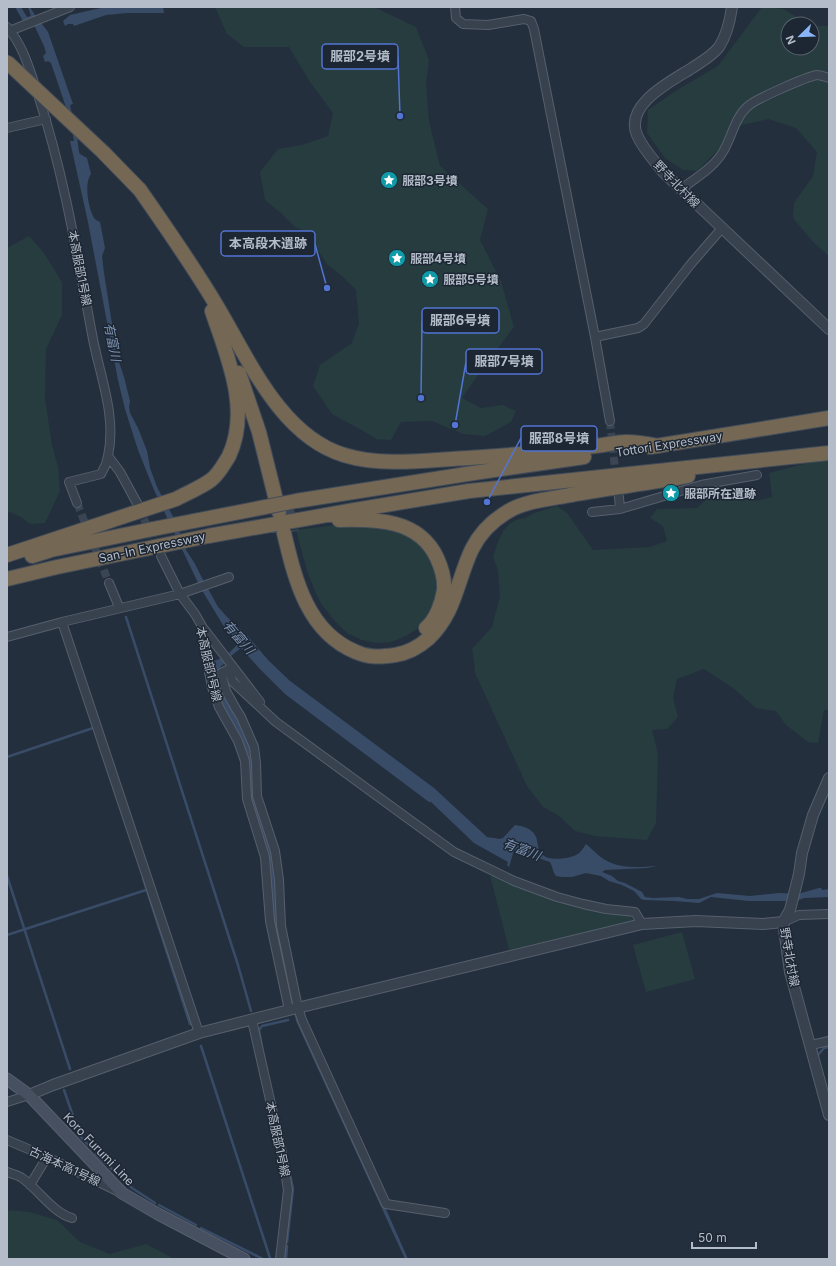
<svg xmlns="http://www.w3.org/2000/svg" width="836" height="1266" font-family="Inter,'Noto Sans JP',sans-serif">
<rect width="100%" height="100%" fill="#242f3e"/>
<!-- green -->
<path fill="#263c3f" d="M215,7H374L416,27L429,60L426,84L429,121L440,166L488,209L480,240L501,281L514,327L478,375L462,398L481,408L503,405L516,411L511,422L485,436L463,434L432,421L401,422L391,440L376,439L367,433L332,414L313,386L320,365L352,343L359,323L356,290L344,278L327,264L305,231L295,227L282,214L265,200L260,172L278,149L302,145L328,136L333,113L310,82L289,47H244L227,34Z
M762,7L784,9L807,24H788V48H812V26H829V256L814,243L793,218L794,203L813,176L817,152L796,128L768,119L729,128L719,149L697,171L683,170L665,158L647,133L648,110L677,90L718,66Z
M29,236L44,253L62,282V315L46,349L45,399L52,445L58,467L60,491L45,523L30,524L21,517L7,511V248Z
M826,458L829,459V710H824L818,743L808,742L786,725L776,711L756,708L733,688L704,669L677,679L673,698L678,717L667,729L652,730L658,754L656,823L647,840L595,836L575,831L559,816L543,807L527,786L475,673L473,653L472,649L492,627L500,597L498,570L493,557L497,544L503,531L509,524L516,520L525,518L534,513L557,506L567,513L593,550L650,547L667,541L663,526L650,518L657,509L697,508L715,491L756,501L772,497L769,473Z
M336,525L391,528L416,539L427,551L438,575V598L426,619L417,629L406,636L391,642L376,643L362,640L347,633L335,621L322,605L315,591L307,571L296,530Z
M490,875L564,902L629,915L634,921L509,950Z
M682,932L695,979L646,992L633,945Z
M11,1210L29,1212L57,1220L80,1242L110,1254L146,1244L175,1259H7V1212Z"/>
<!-- water -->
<path fill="#394c67" d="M15,7H21L27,17L31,16L28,7H30C35,17 42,23 48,32L73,104L70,105L77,137L79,152L80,154L87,158L91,174C84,183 88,206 93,216C94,219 97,221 100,222L105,248L102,256L104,273L117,356L124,377L130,401L129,407L130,413L138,428L147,451L150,468L157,487L177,524L186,550L195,564L201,576L218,607L230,620L246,634L268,660L290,681L434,788L487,837L500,839L503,838L515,825C522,826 531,828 535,835C539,841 536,849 543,855C549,861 568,859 576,855C581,853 583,848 586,844C593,850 600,858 609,862C624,869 641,867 657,866L647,868L605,870L602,872L612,876L618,881L625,883L642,892L645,897L653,898L679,897L687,899H699L717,893L750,896L779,893L798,894L819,888H821L822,890L829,889V897L804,898L796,901H749L711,897L699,903L674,901L644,900L641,899L634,891L622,885L609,881L601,876L586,873L572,877H562L556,876L554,873L551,864L550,862L514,850L509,867L507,865L508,862L474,843L431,802H429L285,694L258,667L241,648L231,656L229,653L239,643L223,625L200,587L154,490L138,450L125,409L118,380L88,222L70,141H74L70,119L51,63L48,61L45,62L43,56L46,53L44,46L34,25L23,21Z
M105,7H163L164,13H127L106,15L74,26L73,24H68L65,26L63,21L70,15Z
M222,658L225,663L221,666L218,671L249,741L272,851L295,1003L408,1259H405L296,1021L274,923L267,849L250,801L249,774L220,701L211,666L214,661Z"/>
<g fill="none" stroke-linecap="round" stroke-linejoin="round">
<!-- stream -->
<path stroke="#394c67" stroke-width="2.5" d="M126,617L238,965L251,1011
M7,757L93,728
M7,876L70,1069
M143,878L190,1024
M7,935L146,890
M201,1046L270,1258
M262,1048L259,1030L262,1026L288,1020
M818,1056V1055L824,1048L829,1047
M64,1090L79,1133L78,1134L93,1150
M96,1154L132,1188L155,1203
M286,1155L293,1189L287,1242
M159,1205L196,1225
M201,1228L263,1259
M286,1259L287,1246"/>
<!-- minor-tunnel -->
<path stroke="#3a4453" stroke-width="8" stroke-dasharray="8 4" stroke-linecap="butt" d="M610,421L616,478
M77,503L109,583
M139,508L158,550"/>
<!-- motorway-tunnel -->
<path stroke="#3a4453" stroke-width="14" stroke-dasharray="14 7" stroke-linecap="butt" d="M287,510L292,532"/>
<defs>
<path id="minor" d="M455,7L456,18L463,24L488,25L524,19L531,21L534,29L595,337L638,328L644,324L690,265L722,228
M7,27C24,46 31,74 39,98C64,175 77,254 92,334C99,374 117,415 108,456L120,472L138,505
M7,32L70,7
M7,128L46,119
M681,189C696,178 715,167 724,150C732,136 735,118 747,107C755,99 806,77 817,75C821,75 825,77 829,78
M595,337L610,421
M619,497L620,509
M77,503L69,482L101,474L106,464L108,456
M592,512L620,509L701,485L757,475
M161,556L180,594L195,614L203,628L204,647L212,687L219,707L238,741L245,761L247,799L265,857L270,921L289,1010
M109,583L119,607
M62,622L180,594L229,577
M204,629L260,702
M7,637L62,622L199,1033
M233,667L221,673L226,691L236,709L241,717L254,747L256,763L257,796L275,851L279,880L281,926L298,1008L302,1020L386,1204L445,1213
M228,670L233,682L276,722L399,812L454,852L514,881L557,897L583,904L606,909L635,912L642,924
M783,922L799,915L829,914
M252,1020L282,1153L288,1190L280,1259
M811,1045L829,1041
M7,1102L29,1095
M7,1140L47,1157L117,1191
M7,1172C12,1174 18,1175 22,1178C39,1190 52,1212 72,1218
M30,1185L47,1157"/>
<path id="tertiary" d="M732,7C730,21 727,35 719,47C712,56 701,62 692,68C672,81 624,104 637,135C643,149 654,160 663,172L829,329
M829,778L813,815L802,853L799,874L790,910L783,922L790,972L829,1115
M29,1095L53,1085L199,1033L289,1010L642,924L696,921L763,924L783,922"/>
<path id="secondary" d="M7,1079L29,1095L122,1193L158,1214L244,1259"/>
<path id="motorway" d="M140,190C167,229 194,267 218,308C249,360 281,436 344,455C382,467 429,460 468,458C497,456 525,454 554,451C570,449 586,447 603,445C610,444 618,442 626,442C636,442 648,444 658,446
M239,373L259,432L279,512
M650,447L829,418
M296,501L467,474L584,457
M339,520C376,519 419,519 437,558C442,569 445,578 444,590C442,603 436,620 426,628
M284,533C295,579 307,632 356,652C369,658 381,657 395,655C408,653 419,647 429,638C456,612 457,580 472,549C480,533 492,521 507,512C522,502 547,499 565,496C606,488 647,484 688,476
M7,555L176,499C187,493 200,488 211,480C219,474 224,464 229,456C251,409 227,356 212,311
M32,556L51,550L153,529
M7,579L57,567L208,536L349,511L469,491L829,453"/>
</defs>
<!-- minor casing -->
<use href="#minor" stroke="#565f6c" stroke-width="10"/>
<!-- tertiary casing -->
<use href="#tertiary" stroke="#565f6c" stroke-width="12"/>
<!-- secondary casing -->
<use href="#secondary" stroke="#565f6c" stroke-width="13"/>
<!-- motorway casing -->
<use href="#motorway" stroke="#434c59" stroke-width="16"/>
<!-- minor -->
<use href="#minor" stroke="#38414e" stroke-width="8"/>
<!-- tertiary -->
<use href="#tertiary" stroke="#38414e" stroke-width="10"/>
<!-- secondary -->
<use href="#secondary" stroke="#465061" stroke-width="11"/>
<!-- motorway -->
<use href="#motorway" stroke="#746855" stroke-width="14"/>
<defs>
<path id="motorway-bridge" d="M7,62L103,152L140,190
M153,529L296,501"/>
</defs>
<!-- motorway-bridge casing -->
<use href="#motorway-bridge" stroke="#434c59" stroke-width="16" stroke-linecap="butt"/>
<!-- motorway-bridge -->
<use href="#motorway-bridge" stroke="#746855" stroke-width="14"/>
</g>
<!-- icons -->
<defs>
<symbol id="sight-disc" viewBox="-11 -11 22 22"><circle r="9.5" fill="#0f9aa8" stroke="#1d2633"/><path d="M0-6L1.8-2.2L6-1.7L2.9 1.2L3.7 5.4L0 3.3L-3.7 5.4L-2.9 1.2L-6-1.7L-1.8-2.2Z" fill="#fff"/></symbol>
</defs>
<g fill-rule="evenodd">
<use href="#sight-disc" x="379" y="170" width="20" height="20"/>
<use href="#sight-disc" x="387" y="248" width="20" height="20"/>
<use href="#sight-disc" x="420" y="269" width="20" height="20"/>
<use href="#sight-disc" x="661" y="483" width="20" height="20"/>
</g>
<g text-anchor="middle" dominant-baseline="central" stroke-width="3" stroke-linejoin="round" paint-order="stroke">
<!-- poi labels -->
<g font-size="12" font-weight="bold" fill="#b4bcc9" stroke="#1d2633" text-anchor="start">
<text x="402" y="180">服部3号墳</text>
<text x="410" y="258">服部4号墳</text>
<text x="443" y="279">服部5号墳</text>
<text x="684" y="493">服部所在遺跡</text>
</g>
<!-- street labels -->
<g font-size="12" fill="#b4bcc9" stroke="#1d2633">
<text transform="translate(677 184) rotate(46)">野寺北村線</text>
<text transform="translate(80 268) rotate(79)">本高服部1号線</text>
<text transform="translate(669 444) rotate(-9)">Tottori Expressway</text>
<text transform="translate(152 547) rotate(-12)">San-In Expressway</text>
<text transform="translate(209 664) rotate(77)">本高服部1号線</text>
<text transform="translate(790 957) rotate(80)">野寺北村線</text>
<text transform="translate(278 1139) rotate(78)">本高服部1号線</text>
<text transform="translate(99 1149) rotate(46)">Koro Furumi Line</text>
<text transform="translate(65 1166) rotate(25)">古海本高1号線</text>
</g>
<!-- water labels -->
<g font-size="13" font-style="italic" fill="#7c92b1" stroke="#1d2633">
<text transform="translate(113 342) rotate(79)">有富川</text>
<text transform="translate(239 637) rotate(49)">有富川</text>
<text transform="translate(522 849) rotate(21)">有富川</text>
</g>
</g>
<!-- callouts -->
<path fill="none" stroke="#5274d3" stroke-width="1.5" d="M400 116L398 57M327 288L315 244M421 398L422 321M455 425L466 362M487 502L521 438"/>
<g fill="#5274d3" stroke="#1d2633" stroke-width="1.5">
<circle cx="400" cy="116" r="4"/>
<circle cx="327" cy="288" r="4"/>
<circle cx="421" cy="398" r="4"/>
<circle cx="455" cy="425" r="4"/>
<circle cx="487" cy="502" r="4"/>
</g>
<g fill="#1d2633" stroke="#5274d3" stroke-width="1.5">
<rect x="322" y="44" width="76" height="25" rx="4"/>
<rect x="221" y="231" width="94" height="25" rx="4"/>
<rect x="422" y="308" width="77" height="25" rx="4"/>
<rect x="466" y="349" width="76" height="25" rx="4"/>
<rect x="521" y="426" width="76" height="25" rx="4"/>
</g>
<g font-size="13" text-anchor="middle" font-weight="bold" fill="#b4bcc9">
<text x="360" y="61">服部2号墳</text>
<text x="268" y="248">本高段木遺跡</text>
<text x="460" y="325">服部6号墳</text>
<text x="504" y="366">服部7号墳</text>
<text x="559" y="443">服部8号墳</text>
</g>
<!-- border -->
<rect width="836" height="1266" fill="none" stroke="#b4bcc9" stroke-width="16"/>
<!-- north arrow -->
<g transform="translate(800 36) rotate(247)"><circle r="19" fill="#1d2633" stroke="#59626f"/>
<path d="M0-3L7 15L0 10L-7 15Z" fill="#8ab4f8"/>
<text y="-6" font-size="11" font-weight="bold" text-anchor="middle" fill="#b4bcc9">N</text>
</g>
<!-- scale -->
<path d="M692 1242v6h64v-6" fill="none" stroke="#b4bcc9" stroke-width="2"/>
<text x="698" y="1242" font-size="12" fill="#b4bcc9" stroke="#1d2633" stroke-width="3" paint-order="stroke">50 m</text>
</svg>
